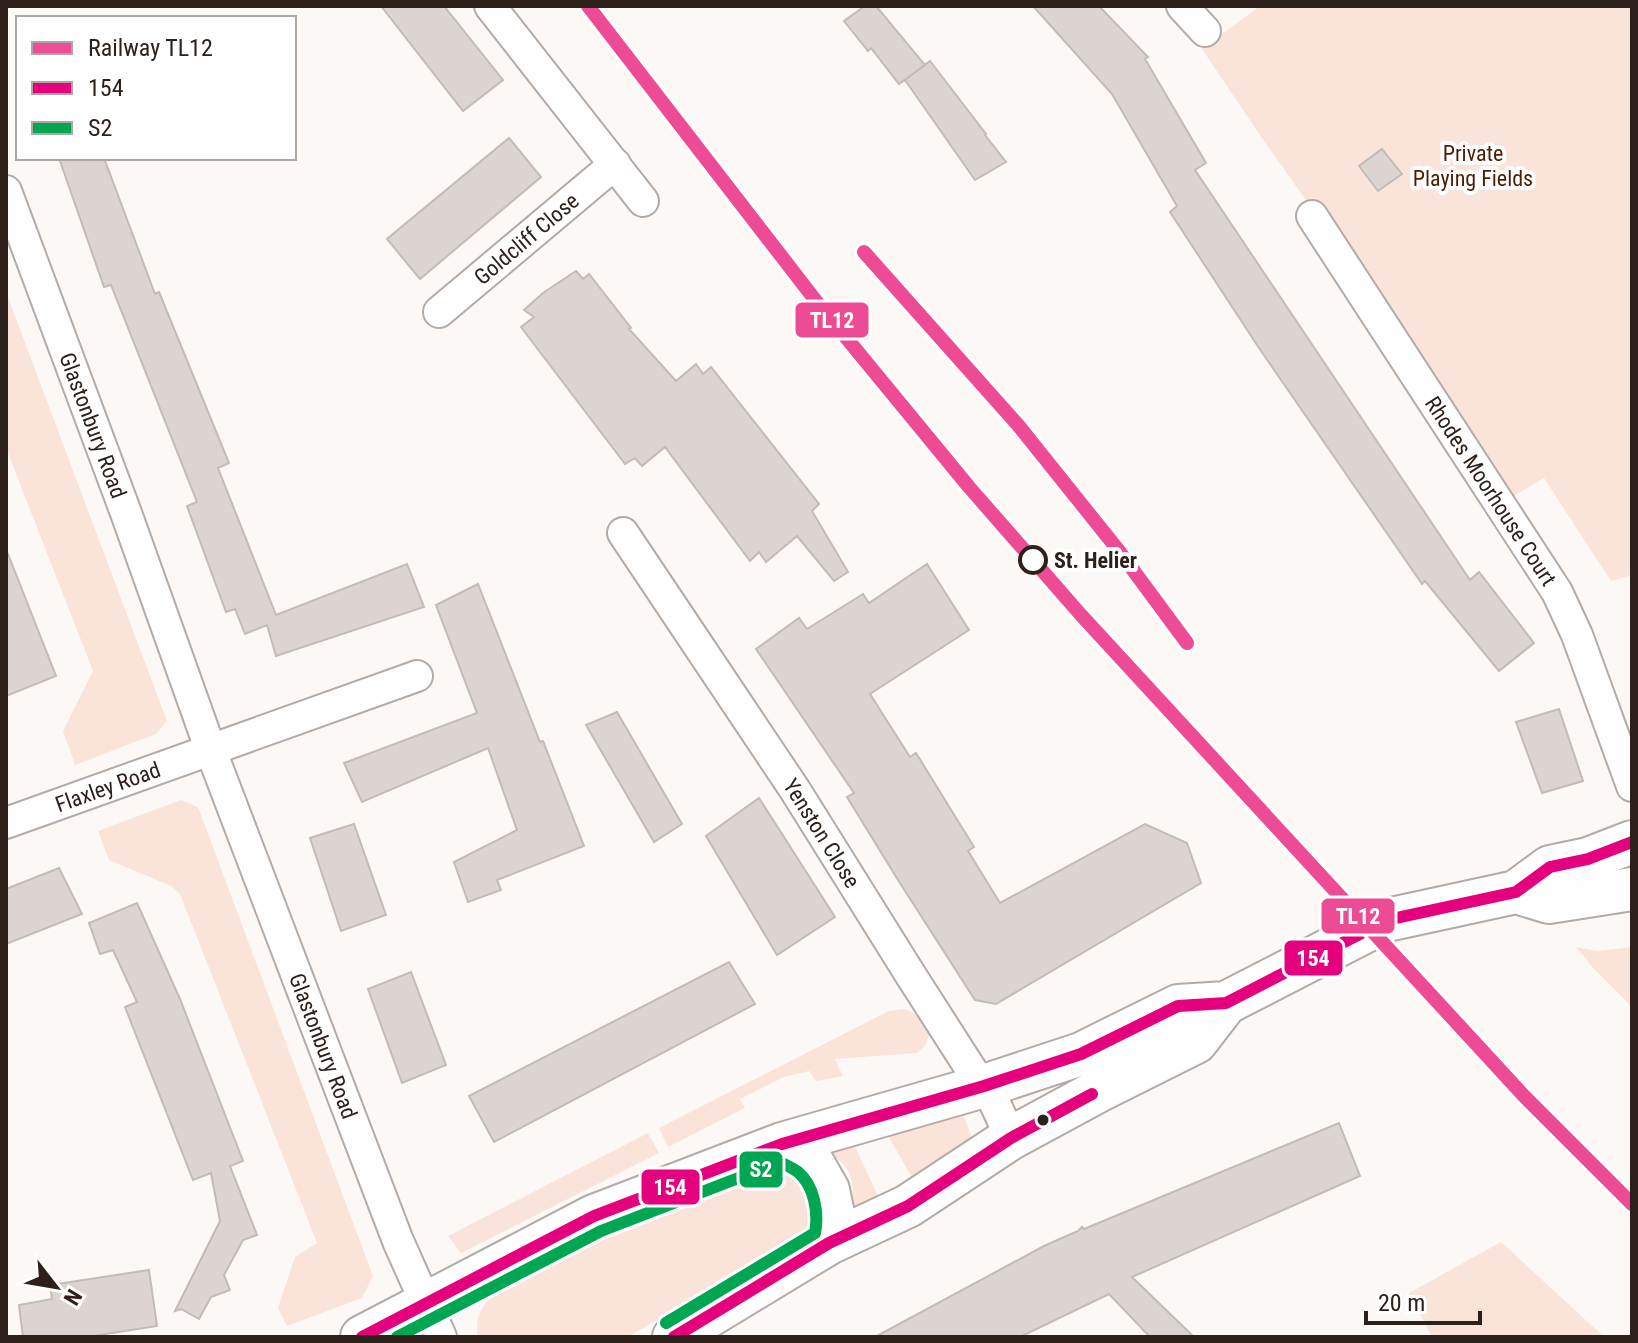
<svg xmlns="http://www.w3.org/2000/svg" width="1638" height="1343" font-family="'Roboto Condensed',sans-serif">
<rect width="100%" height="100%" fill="#fbf8f6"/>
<!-- green -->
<path fill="#fae4da" d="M1260,6H1632V575L1611,581L1544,478L1510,498L1316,214L1264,141L1202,49Z
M6,292L167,721L156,734L75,765L63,731L93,671L6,448Z
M181,800L198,807L373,1276L362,1298L287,1326L278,1308L295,1257L317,1243L180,894L171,886L109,860L98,831Z
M1576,947L1598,951L1632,947V1007L1594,969Z
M905,1009C919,1015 924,1021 929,1035L925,1046L917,1053L835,1059L843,1076L816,1081L809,1071L784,1077L740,1099L745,1108L668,1147L659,1128L889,1011Z
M962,1112L973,1141L911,1176L886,1132Z
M648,1133L659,1153L461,1253L448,1236Z
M853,1142L878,1196L852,1210C855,1177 852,1167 824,1149Z
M762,1170H781L802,1180L817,1204L810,1234L627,1337H478C472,1306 497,1290 519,1275Z
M1501,1242L1604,1337H1432L1409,1293Z"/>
<!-- building -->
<path fill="#dcd4d1" stroke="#c3bbb8" stroke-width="2" d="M381,6H444L503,80L463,111Z
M865,6H876L925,65L899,84L871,48L868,51L844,21Z
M1033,6H1099L1148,57L1145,59L1206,163L1195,170L1470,580L1479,572L1534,643L1499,671L1425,581L1422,584L1259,348L1170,212L1177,206L1112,94Z
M930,61L986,134L985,135L1006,162L975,180L905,80Z
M509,138L541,177L420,279L387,239Z
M1382,149L1402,174L1378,191L1359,166Z
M59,158H104L155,294L159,292L229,463L218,468L276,615L407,564L424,607L276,656L267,625L245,634L235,609L226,612L187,506L197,502L111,285L104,287Z
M576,271L583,279L589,274L631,328L629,329L676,381L696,364L703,374L711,367L819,504L812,511L848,572L834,581L797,536L766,562L759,552L750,561L665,447L642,466L635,458L625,464L521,327L534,317L524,310L543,293Z
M6,554H8L56,676L6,696Z
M927,564L969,630L870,694L910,757L916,753L974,847L968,851L1000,903L1145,824L1187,843L1201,883L996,1004L975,1000L898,880L847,797L854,793L756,649L799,618L807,629L863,594L869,603Z
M478,584L540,742L543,741L584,846L497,880L501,890L468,902L454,862L517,830L488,748L362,802L344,763L477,713L436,605Z
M1559,709L1583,781L1542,793L1516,722Z
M617,712L682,824L654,842L586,725Z
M759,798L835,917L777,955L706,836Z
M354,824L386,915L341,931L310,838Z
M59,868L82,914L6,944V889Z
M137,903L180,999L243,1161L230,1166L257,1235L243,1240L224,1275L230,1290L211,1297L199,1319L181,1309L175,1311L220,1221L211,1173L193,1180L125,1007L137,1002L113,950L100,954L89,923Z
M729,962L755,1004L494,1142L469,1096Z
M411,972L446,1065L402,1083L368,989Z
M1339,1123L1360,1176L1132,1277L1194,1337H1150L1109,1294L1020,1337H875L1044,1246L1078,1231L1082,1227L1084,1229Z
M149,1270L157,1326L87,1337H23L19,1305L52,1299L50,1285Z"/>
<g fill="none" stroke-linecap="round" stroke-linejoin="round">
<defs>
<g id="minor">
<path d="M490,6L643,201"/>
<path d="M1182,6L1205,31"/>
<path id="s1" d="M6,191L126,513L211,751L398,1241L441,1337"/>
<path id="s2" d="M1312,216L1557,592L1577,635L1632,786"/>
<path id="s3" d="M439,312L615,164"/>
<path id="s4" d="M623,533L795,790L910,974L974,1074L992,1097L1011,1138"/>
<path id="s5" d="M6,823L417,676"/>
</g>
<path id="secondary" d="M1516,892L1549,902L1632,889
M782,1144L812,1162L828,1190L834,1219L829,1243
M362,1337L594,1216L782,1144L984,1086L1081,1054L1178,1006L1226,1003L1387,920L1516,892L1550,867L1588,859L1632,842
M674,1337L829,1243L908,1206L1011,1138L1098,1091L1196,1042L1226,1003"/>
</defs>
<!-- minor casing -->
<use href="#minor" stroke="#b2aba7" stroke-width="34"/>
<!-- secondary casing -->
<use href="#secondary" stroke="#b2aba7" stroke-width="46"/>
<!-- minor -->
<use href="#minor" stroke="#fefefe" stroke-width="30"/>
<!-- secondary -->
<use href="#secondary" stroke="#fefefe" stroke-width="42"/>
<defs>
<path id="bus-1" d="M362,1337L594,1216L782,1144L984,1086L1081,1054L1178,1006L1226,1003L1387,920L1516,892L1550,867L1588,859L1632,842
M674,1337L829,1243L908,1206L1011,1138L1092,1094"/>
<path id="bus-2" d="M397,1337L601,1231L780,1162C786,1165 793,1168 798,1172C814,1185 819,1213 815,1233L666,1323"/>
</defs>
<!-- bus-1 casing -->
<use href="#bus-1" stroke="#fff" stroke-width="18"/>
<!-- bus-2 casing -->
<use href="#bus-2" stroke="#fff" stroke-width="18"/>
<!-- bus-1 -->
<use href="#bus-1" stroke="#e5007d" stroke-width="12"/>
<!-- bus-2 -->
<use href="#bus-2" stroke="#00a651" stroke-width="12"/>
<defs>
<path id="rail-1" d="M588,6L816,301L969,487L1081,615L1524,1096L1632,1204
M864,252L1018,425L1119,551L1187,643"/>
</defs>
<!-- rail-1 casing -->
<use href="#rail-1" stroke="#fff" stroke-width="20"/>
<!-- rail-1 -->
<use href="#rail-1" stroke="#ee4b95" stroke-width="14"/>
</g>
<!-- markers -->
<circle fill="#fff" stroke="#2d201a" stroke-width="4" cx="1033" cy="560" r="13"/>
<circle fill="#2d201a" stroke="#fff" stroke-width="3" cx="1043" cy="1120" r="7"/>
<g text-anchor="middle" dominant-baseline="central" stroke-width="8" stroke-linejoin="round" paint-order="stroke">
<!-- park labels -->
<g font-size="22" fill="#4e1c00" stroke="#fff">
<text x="1473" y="153">Private<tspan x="1473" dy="25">Playing Fields</tspan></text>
</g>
<!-- street labels -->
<g font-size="22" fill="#2d201a" stroke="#fff">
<text stroke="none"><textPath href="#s3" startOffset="114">Goldcliff Close</textPath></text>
<text stroke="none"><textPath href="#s1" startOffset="250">Glastonbury Road</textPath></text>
<text stroke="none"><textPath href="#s2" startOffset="328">Rhodes Moorhouse Court</textPath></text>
<text stroke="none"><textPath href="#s5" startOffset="108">Flaxley Road</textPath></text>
<text stroke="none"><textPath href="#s4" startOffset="360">Yenston Close</textPath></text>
<text stroke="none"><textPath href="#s1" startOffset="912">Glastonbury Road</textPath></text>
</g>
<!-- stop labels -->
<g font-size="22" font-weight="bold" fill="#2d201a" stroke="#fff" text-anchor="start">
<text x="1054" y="560">St. Helier</text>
</g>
</g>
<g stroke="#fff" stroke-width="3">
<rect x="794" y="301" width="76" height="38" rx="8" fill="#ee4b95"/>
<rect x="1320" y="897" width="76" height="38" rx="8" fill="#ee4b95"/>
<rect x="1283" y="939" width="61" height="38" rx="8" fill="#e5007d"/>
<rect x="738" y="1150" width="46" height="39" rx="8" fill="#00a651"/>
<rect x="640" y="1168" width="61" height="38" rx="8" fill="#e5007d"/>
</g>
<g font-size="22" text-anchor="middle" font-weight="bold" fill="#fff">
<text x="832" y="328">TL12</text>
<text x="1358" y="924">TL12</text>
<text x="1313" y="966">154</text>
<text x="761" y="1177">S2</text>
<text x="670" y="1195">154</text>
</g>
<!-- border -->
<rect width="1638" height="1343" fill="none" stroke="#2d201a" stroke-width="16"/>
<!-- legend -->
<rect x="16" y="16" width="280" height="144" fill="#ffffff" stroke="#aba6a3" stroke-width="2"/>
<rect x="32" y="42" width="40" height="12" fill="#ee4b95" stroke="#aba6a3" stroke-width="2"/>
<text x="88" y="56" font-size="24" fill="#2d201a">Railway TL12</text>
<rect x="32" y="82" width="40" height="12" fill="#e5007d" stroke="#aba6a3" stroke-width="2"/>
<text x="88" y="96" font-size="24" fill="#2d201a">154</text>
<rect x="32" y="122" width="40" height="12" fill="#00a651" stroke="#aba6a3" stroke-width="2"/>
<text x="88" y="136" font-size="24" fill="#2d201a">S2</text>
<!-- north arrow -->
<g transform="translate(56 1287) rotate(121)" stroke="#ffffff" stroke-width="6" paint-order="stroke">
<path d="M0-6L14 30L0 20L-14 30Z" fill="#2d201a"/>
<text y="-12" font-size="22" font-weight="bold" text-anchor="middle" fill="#2d201a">N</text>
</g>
<!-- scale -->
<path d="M1366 1311v12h114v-12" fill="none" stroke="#2d201a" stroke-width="4"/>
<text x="1378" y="1311" font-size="24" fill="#2d201a" stroke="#ffffff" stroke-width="6" paint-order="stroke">20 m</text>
</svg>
